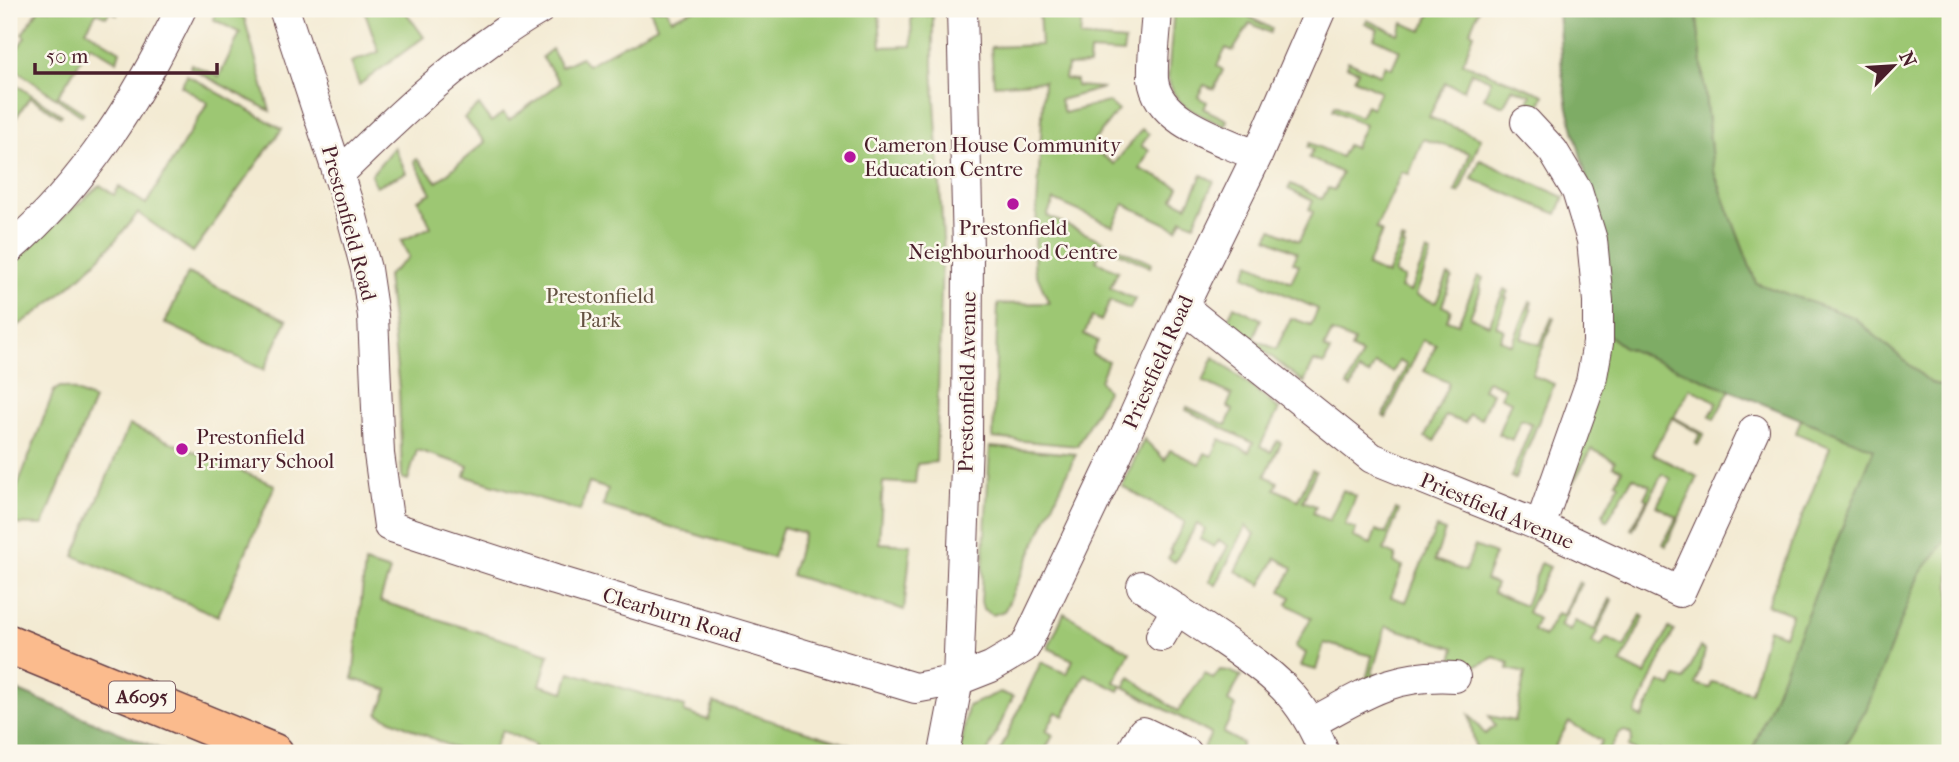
<svg xmlns="http://www.w3.org/2000/svg" width="1959" height="762" font-family="'IM FELL French Canon',serif">
<rect width="100%" height="100%" fill="#fbf7ec"/>
<filter id="ink" filterUnits="userSpaceOnUse"><feTurbulence type="fractalNoise" baseFrequency=".0143" numOctaves="2"/><feDisplacementMap in="SourceGraphic" scale="14" xChannelSelector="R" yChannelSelector="G"/><feConvolveMatrix kernelMatrix="1 2 1 2 8 2 1 2 1" color-interpolation-filters="sRGB"/></filter>
<filter id="wash" filterUnits="userSpaceOnUse"><feTurbulence type="fractalNoise" baseFrequency=".00686" numOctaves="4" result="noise"/><feDisplacementMap in="SourceGraphic" scale="28" xChannelSelector="R" yChannelSelector="G"/><feGaussianBlur stdDeviation="1.57" result="paint"/><feColorMatrix in="noise" values="0 0 0 0 0 0 0 0 0 0 0 0 0 0 0 0 0 1.4 0 .05"/><feComposite in="paint" operator="in"/></filter>
<g filter="url(#wash)">
<rect width="100%" height="100%" fill="#f3ead2"/>
<!-- green -->
<path fill="#9dc773" stroke="#74734f" stroke-width="2" d="M39,9H118L117,15L110,11L106,17L97,12L86,30L120,51L117,61L90,45L58,96L84,113L82,116L9,65V57L13,55L25,37L22,34Z
M364,9H407L405,11L424,37L359,85L351,62L379,52Z
M650,9H666L671,19L695,9H879L881,47L912,46L911,17L933,15V67L944,255L942,256L936,462L917,464L915,484L883,482L879,543L911,545L904,610L791,575L804,533L783,527L773,558L603,506L608,489L589,483L580,511L465,476L468,466L417,450L408,480L402,478L399,389L387,276L409,257L401,241L431,227L418,200L431,193L414,161L417,159L437,182L485,142L464,118L479,105L491,122L503,113L509,120L560,83L542,57L552,49L561,67L581,57L587,65L657,26Z
M1039,9H1098L1096,19L1082,18L1080,37L1125,41L1123,53L1090,51L1089,65L1067,66L1065,79L1076,80V86L1104,88L1060,100L1064,113L1108,102L1118,110L1090,146L1114,164L1142,129L1149,134L1141,146L1149,150L1140,169L1179,187L1173,199L1187,206L1202,175L1214,181L1194,224L1182,219L1177,229L1124,204L1113,226L1054,200L1047,216L1151,263L1150,267L1103,245L1096,261L1118,271L1110,288L1135,299L1130,309L1110,301L1101,321L1092,317L1084,334L1098,341L1092,354L1108,361L1100,381L1107,391L1077,446L993,438L998,304L1049,303L1035,271L1034,262L1044,81L994,85L991,47L1041,45Z
M1174,9H1251L1248,16L1272,29L1270,33L1250,23L1233,51L1226,48L1217,66L1223,70L1214,89L1204,85L1198,97L1207,102L1204,109L1227,120L1225,126C1199,114 1175,109 1168,78Z
M1418,9H1479L1470,31L1474,33L1463,63L1544,95L1534,118L1524,114L1531,95L1512,88L1504,106L1484,98L1491,80L1471,72L1464,90L1445,83L1429,117L1481,138L1459,193L1455,192L1470,153L1423,139L1409,174L1402,172L1376,228L1382,232L1367,266L1387,275L1402,240L1405,241L1403,245L1405,246L1394,274L1404,278L1400,288L1410,292L1427,251L1431,253L1416,295L1436,303L1448,275L1452,277L1442,306L1451,310L1447,320L1458,324L1478,276L1483,278L1479,288L1481,289L1470,317L1489,325L1504,289L1508,291L1505,297L1507,298L1496,326L1504,330L1500,340L1512,345L1530,301L1532,302L1530,308L1532,309L1521,338L1540,345L1552,317L1554,318L1532,375L1554,384L1515,479L1511,477L1532,424L1521,419L1512,440L1498,434L1511,401L1501,397L1504,388L1487,381L1483,389L1492,393L1481,419L1469,414L1465,423L1445,416L1435,441L1425,437L1449,383L1424,371L1436,345L1423,340L1386,418L1383,416L1407,365L1399,361L1393,372L1375,364L1369,375L1359,371L1351,388L1347,386L1362,354L1351,349L1354,341L1332,332L1324,348L1330,351L1324,365L1314,361L1304,383L1227,321L1234,306L1261,319L1253,339L1276,349L1291,318L1311,325L1318,309L1244,276L1250,263L1291,282L1299,265L1293,262L1297,252L1267,238L1272,229L1299,241L1313,212L1309,209L1313,201L1288,189L1291,184L1322,199L1328,188L1334,190L1342,173L1309,158L1313,150L1308,147L1310,143L1341,157L1347,145L1354,148L1365,125L1333,110L1335,105L1360,117L1366,105L1372,108L1380,91L1354,79L1358,71L1346,66L1348,61L1380,75L1385,65L1392,68L1400,50L1374,38L1378,29L1365,23L1367,20L1398,34L1403,23L1422,31L1430,14Z
M1696,9H1950V388L1931,383L1756,283L1713,169Z
M216,11L244,17L270,111L190,68L191,64L219,77L240,33L213,19Z
M187,75L282,129L193,252L138,213C102,259 60,301 9,331V264L100,185L114,195L119,187L146,204L208,103L181,86Z
M9,80L62,115L60,117L30,97L9,128Z
M394,147L406,173L376,186L371,175Z
M1480,160L1564,197L1557,214L1472,179Z
M188,273L287,320L264,370L165,323Z
M1607,334L1624,347L1730,390L1714,419L1710,416L1717,402L1690,388L1674,417L1704,434L1698,445L1695,444L1700,434L1672,418L1652,454L1698,477L1666,546L1663,544L1677,517L1657,506L1671,479L1662,474L1633,530L1631,529L1647,500L1644,498L1650,486L1633,477L1607,521L1604,519L1603,514L1619,484L1616,482L1622,470L1613,466L1615,461L1592,449L1566,495Z
M1214,357L1279,409L1260,446L1271,452L1277,441L1281,443L1265,476L1278,482L1275,489L1298,500L1312,470L1316,471L1303,501L1316,506L1313,513L1329,521L1343,490L1356,496L1345,525L1356,529L1353,537L1371,544L1376,530L1386,534L1396,509L1399,511L1384,550L1396,555L1394,563L1403,566L1391,597L1406,602L1436,528L1445,531L1435,560L1465,571L1475,546L1495,554L1485,580L1496,584L1493,593L1525,606L1541,563L1550,567L1527,612L1538,619L1533,630L1544,637L1557,613L1563,615L1579,582L1581,584L1560,626L1570,631L1575,621L1595,630L1610,599L1612,600L1592,643L1601,647L1606,638L1624,647L1641,615L1644,617L1621,663L1645,675L1669,628L1674,631L1635,714L1642,718L1660,682L1671,687L1676,677L1685,680L1700,647L1705,651L1696,684L1710,688L1712,682L1751,692L1768,629L1784,635L1792,614L1767,605L1830,447L1796,433L1801,419L1874,448L1950,462V753H1666L1659,750L1657,753H1639L1628,747L1632,740L1631,734L1625,731L1619,733L1608,753H1595L1602,741L1569,722L1551,753H1467L1476,751L1469,715L1485,734L1495,726L1489,716L1515,721L1525,673L1508,669L1509,663L1494,657L1473,668L1452,660L1455,648L1386,626L1372,674L1392,680L1365,684L1372,656L1324,643L1316,670L1301,666L1306,653L1295,647L1311,618L1287,604L1291,597L1281,591L1293,568L1276,558L1261,585L1236,571L1255,534L1246,526L1216,585L1209,581L1228,546L1219,540L1214,547L1200,539L1205,529L1197,524L1175,562L1168,558L1172,552L1170,550L1185,522L1122,486L1144,439L1165,460L1170,450L1200,464L1205,453L1212,456L1220,439L1249,452L1253,443L1186,410L1187,407L1226,425L1233,410L1227,407L1232,395L1203,381Z
M60,387H66L94,400L43,525L9,524V509L54,391Z
M129,425L275,485L218,616L74,556Z
M990,447L1076,454L1007,606L1004,611L993,615L983,609L981,602Z
M365,563L390,571L380,601L549,654L540,685L564,692L570,672L685,707L684,712L708,720L714,703L876,753H532L535,745L502,730L492,753H465L378,714L388,690L353,679Z
M1064,613L1130,652L1114,682L1122,686L1119,691L1085,674L1064,716L1056,712L1046,731L1053,735L1044,753H999L1041,662L1067,674L1073,660L1048,648Z
M1220,670L1229,671L1241,676L1228,701L1236,706L1223,733L1242,743L1240,749L1247,753H1201L1211,734L1124,687L1130,677L1178,711L1205,673L1213,679Z
M1000,692L1013,697L987,753H960L968,706Z"/>
<!-- forest -->
<path fill="#7eac65" stroke="#646648" stroke-width="2" d="M1558,9H1696L1713,169L1756,283L1853,317L1931,383L1950,387V535L1919,575L1866,710L1840,753H1751L1874,449L1624,347L1607,334L1589,187L1568,108L1562,72Z
M9,687L169,753H9Z"/>
</g>
<g filter="url(#ink)">
<g fill="none" stroke-linecap="round" stroke-linejoin="round">
<defs>
<path id="minor" d="M284,9L351,213L366,269L373,316L379,454L389,526L555,580L915,688L958,680L991,667L1025,647L1117,454L1183,307L1257,156L1321,9
M1157,9C1156,32 1152,56 1153,79C1157,123 1224,140 1257,156
M1526,122L1553,151L1577,191L1592,240L1598,301V343L1591,382L1540,526
M338,175C400,114 464,53 540,9
M9,249C86,183 137,99 181,9
M1183,307L1372,458L1540,526L1680,592L1754,430
M1142,586C1167,603 1193,620 1218,637C1269,672 1301,692 1324,753
M1161,636L1177,609
M1311,723C1364,695 1392,673 1455,677
M944,753L958,680L967,441L968,250L962,9
M1131,753L1143,732L1187,753"/>
<path id="major" d="M9,644L274,753"/>
</defs>
<!-- minor casing -->
<use href="#minor" stroke="#633d44" stroke-width="32"/>
<!-- major casing -->
<use href="#major" stroke="#633d44" stroke-width="41"/>
<!-- minor -->
<use href="#minor" stroke="#fff" stroke-width="30"/>
<!-- major -->
<use href="#major" stroke="#fbbb8d" stroke-width="38"/>
</g>
</g>
<!-- markers -->
<g fill="#b5179e" stroke="#fbf7ec" stroke-width="2.5">
<circle cx="850" cy="157" r="7"/>
<circle cx="1013" cy="204" r="7"/>
<circle cx="182" cy="449" r="7"/>
</g>
<g text-anchor="middle" dominant-baseline="central" stroke-width="5" stroke-linejoin="round" paint-order="stroke">
<!-- shield labels -->
<rect fill="#fbf7ec" stroke="#7f6065" stroke-width="2" x="109" y="681.5" width="66" height="31" rx="5"/>
<g font-size="19" font-weight="bold" fill="#4a1f2b">
<text x="142" y="697">A6095</text>
</g>
<!-- poi labels -->
<g font-size="21" fill="#4a1f2b" stroke="#fbf7ec" text-anchor="start">
<text x="864" y="145">Cameron House Community<tspan x="864" dy="24">Education Centre</tspan></text>
<text x="1013" y="228" text-anchor="middle">Prestonfield<tspan x="1013" dy="24">Neighbourhood Centre</tspan></text>
<text x="196" y="437">Prestonfield<tspan x="196" dy="24">Primary School</tspan></text>
</g>
<!-- street labels -->
<g font-size="21" fill="#4a1f2b" stroke="#fbf7ec">
<text transform="translate(349 223) rotate(75)">Prestonfield Road</text>
<text transform="translate(1158 362) rotate(-66)">Priestfield Road</text>
<text transform="translate(967 382) rotate(-89)">Prestonfield Avenue</text>
<text transform="translate(1497 511) rotate(23)">Priestfield Avenue</text>
<text transform="translate(672 615) rotate(17)">Clearburn Road</text>
</g>
<!-- park labels -->
<g font-size="21" fill="#635141" stroke="#fbf7ec">
<text x="600" y="296">Prestonfield<tspan x="600" dy="24">Park</tspan></text>
</g>
</g>
<!-- margin -->
<rect width="1959" height="762" fill="none" stroke="#fbf7ec" stroke-width="35"/>
<!-- north arrow -->
<g transform="translate(1893 66) rotate(65)" stroke="#fbf7ec" stroke-width="5" paint-order="stroke">
<path d="M0-5L12 26L0 18L-12 26Z" fill="#4a1f2b"/>
<text y="-10" font-size="19" font-weight="bold" text-anchor="middle" fill="#4a1f2b">N</text>
</g>
<!-- scale -->
<path d="M35 63v10h182v-10" fill="none" stroke="#4a1f2b" stroke-width="3.5"/>
<text x="46" y="63" font-size="21" fill="#4a1f2b" stroke="#fbf7ec" stroke-width="5" paint-order="stroke">50 m</text>
</svg>
